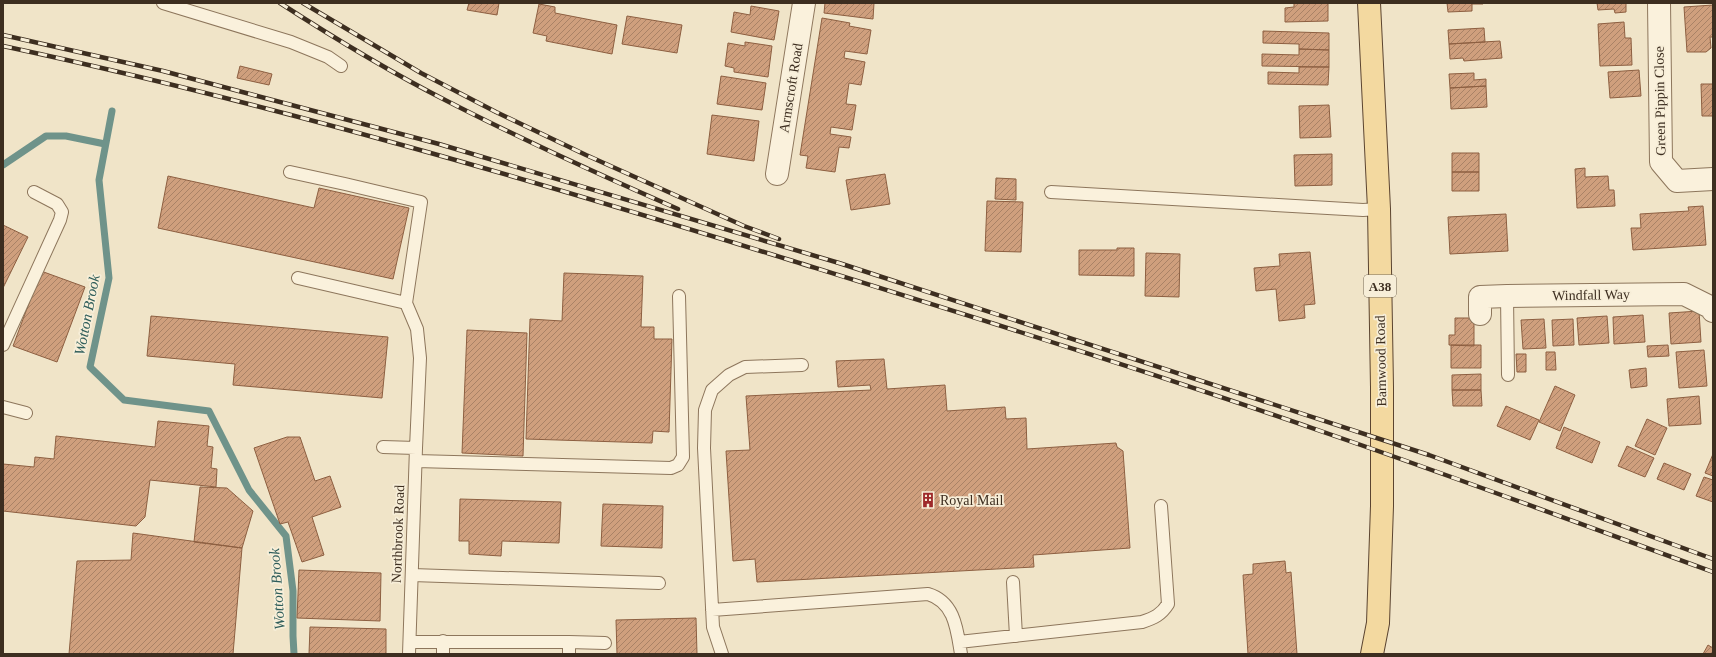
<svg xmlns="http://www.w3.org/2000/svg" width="1716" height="657" font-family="'Times New Roman',serif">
<defs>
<pattern id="building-hatch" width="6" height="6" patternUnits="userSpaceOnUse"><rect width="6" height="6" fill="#cf9f7d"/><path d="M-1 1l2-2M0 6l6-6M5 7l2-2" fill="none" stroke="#a98266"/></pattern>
</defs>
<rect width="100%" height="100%" fill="#f0e4c8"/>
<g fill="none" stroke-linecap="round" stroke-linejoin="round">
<!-- stream -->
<path stroke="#6f938a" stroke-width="7" d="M112,111L99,180L109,278L90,367L124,400L209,411L249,490L286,536L293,591V636L294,654
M3,165L46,136H66L105,144"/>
</g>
<!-- building -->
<path fill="url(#building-hatch)" stroke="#8d5f41" d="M469,3H499L497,15L467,10Z
M825,3H874L873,19L824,13Z
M1294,3H1328V21L1285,22V8L1294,7Z
M1447,3H1483V4H1472V11L1448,12Z
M1597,3H1626V12L1615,13L1614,9L1598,10Z
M539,4L555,7V13L617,25L612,54L546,41L547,36L533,33Z
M1713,5V37H1710L1711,48L1706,52H1687L1684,7Z
M751,6L779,11L774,40L731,32L734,12L750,15Z
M627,16L682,25L677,53L622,44Z
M822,18L850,23L849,26L871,30L867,54L845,51L844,58L865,62L861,85L849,83L846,104L856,105L852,130L831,127L830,134L851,137L849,148L839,147L835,172L806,168L808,156L800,155Z
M1624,22L1625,38H1631L1632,65L1600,66L1598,24Z
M1484,28L1485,42L1449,44L1448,30Z
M1263,31L1329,33V50L1299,49V44L1263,43Z
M1500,41L1502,58L1464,61L1463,58L1450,59L1449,44Z
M745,42L772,46L768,77L734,72V68L725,66L728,43L745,46Z
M1299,49L1329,50V67L1262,66V54L1299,55Z
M240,66L272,74L269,85L237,78Z
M1299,67H1329L1328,85L1268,84V72L1299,73Z
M1639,70L1641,96L1610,98L1608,72Z
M1474,73V80L1486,79V86L1450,88L1449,74Z
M721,76L766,83L762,110L717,104Z
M1701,84H1713V116H1702Z
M1486,86L1487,107L1451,109L1450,88Z
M1329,105L1331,137L1300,138L1299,106Z
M712,115L759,121L754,161L707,154Z
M1452,153H1479V172H1452Z
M1332,154V185L1295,186L1294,155Z
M1585,168V177L1608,176L1609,190H1614L1615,206L1577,208L1575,169Z
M1452,172H1479V191H1452Z
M885,174L890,204L851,210L846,180Z
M168,176L314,208L319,188L409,208L393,279L158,228Z
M996,178L1016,179V200L995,199Z
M987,201L1023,202L1021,252L985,251Z
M1703,206L1706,245L1633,250L1631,228H1641L1640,214L1689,211L1688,207Z
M1506,214L1508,251L1450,254L1448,217Z
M3,225L28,237L3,288Z
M1117,248H1134V276L1079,275V250H1117Z
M1310,252L1315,304L1304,305L1305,318L1279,321L1276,289L1256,291L1254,268L1280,266L1279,254Z
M1146,253L1180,254L1179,297L1145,296Z
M41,271L85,287L57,362L13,346Z
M564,273L643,276L641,327H654V339H672L669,432L653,431L652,443L526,439L530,319L562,321Z
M1699,311L1701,342L1671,344L1669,313Z
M1643,315L1645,342L1614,344L1613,317Z
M151,316L388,337L382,398L233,385L235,364L147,356Z
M1607,316L1609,343L1579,345L1577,318Z
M1455,318H1474V346L1449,345V335H1455Z
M1544,319L1546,348L1523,349L1521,320Z
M1573,319L1574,345L1553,346L1552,320Z
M467,330L527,333L523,456L462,453Z
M1451,345H1481V368H1451Z
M1668,345L1669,356L1648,357L1647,346Z
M1704,350L1707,386L1679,388L1676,352Z
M1546,352H1555L1556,370H1546Z
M1516,354H1526V372H1517Z
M884,359L887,389L945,385L947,411L1005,407L1006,419L1026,418L1027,449L1116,443L1117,447L1123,451L1130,548L1033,555L1034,567L757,582L755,559L733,561L726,451L750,450L746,396L871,390L870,385L838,387L836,361Z
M1646,368L1647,386L1631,388L1629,370Z
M1481,374V390H1452V375Z
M1555,386L1575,395L1560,431L1539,422Z
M1452,390H1481L1482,406H1453Z
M1699,396L1701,424L1669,426L1667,399Z
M1506,406L1539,420L1530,440L1497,426Z
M1647,419L1667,428L1655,455L1635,446Z
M158,421L209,426L207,446L213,447L211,468L217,469L216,487L150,480L145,517L136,526L3,511V464L34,467L35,457L54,459L56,436L155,447Z
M1564,427L1600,442L1592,463L1556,448Z
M287,437H300L315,481L330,476L341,507L312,517L324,555L302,562L288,522L280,524L254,448Z
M1627,446L1654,458L1645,477L1618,466Z
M1713,454V476L1705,473Z
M1664,463L1691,474L1684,490L1657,479Z
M1704,477L1713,480V502L1696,496Z
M200,487L227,488L253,511L242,548L194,542Z
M460,499L561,502L559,543L502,541L501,556L469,554V541H459Z
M603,504L663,506L662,548L601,546Z
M133,533L242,548L233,654H69L77,561L131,560Z
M1285,561L1286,573L1291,572L1297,654H1248L1243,575L1253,574V564Z
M299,570L381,573L380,621L297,618Z
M696,618L697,654H617L616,620Z
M310,627L386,629V654H309Z
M1708,645L1713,648V654H1703Z"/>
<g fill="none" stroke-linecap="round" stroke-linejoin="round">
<defs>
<path id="service" d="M163,3L291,42L328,57L341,66
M290,172L345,184L421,202L406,303
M1051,192L1363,210L1379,209
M298,278L406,303L417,329L420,358L416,448
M1507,296L1508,375
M3,345L60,220L62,212L57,204L34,192
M3,407L26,413
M383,447L416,448L409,654
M416,461L671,468L678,465L683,457L679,296
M412,575L659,583
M1013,582L1016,636
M712,610L928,594C955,602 957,630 961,654
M410,642H569V654
M569,642L605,643
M959,642L1142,622C1154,618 1161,615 1168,604L1161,506
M443,654V641
M722,654L713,627L704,448L705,410L712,390L729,375L745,367L802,365"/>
<path id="minor" d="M1659,3L1661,162L1677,181L1713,179
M777,174L804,3
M1480,314V297L1507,296L1684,294L1712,308L1713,311"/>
<path id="primary" d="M1369,3L1379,209L1382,387V506L1378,623L1372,654"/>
</defs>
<!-- service casing -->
<use href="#service" stroke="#8d765c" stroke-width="14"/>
<!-- minor casing -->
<use href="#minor" stroke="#8d765c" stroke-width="24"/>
<!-- primary casing -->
<use href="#primary" stroke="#5b4430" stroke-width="24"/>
<!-- service -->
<use href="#service" stroke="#faf1dc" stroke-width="12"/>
<!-- minor -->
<use href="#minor" stroke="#faf1dc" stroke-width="22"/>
<!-- primary -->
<use href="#primary" stroke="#f3d9a0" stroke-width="22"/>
<defs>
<path id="rail" d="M280,3C334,38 390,72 447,101C523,140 600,175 678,209
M303,3L421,73L496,112L586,155L744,226L779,239
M3,35L163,71L439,144L839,263L1429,455L1713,559
M3,46C270,103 532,180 793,261C973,317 1154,373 1332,435C1460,479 1586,526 1713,572"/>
</defs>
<!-- rail casing -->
<use href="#rail" stroke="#3d2e20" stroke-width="4.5"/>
<!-- rail -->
<use href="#rail" stroke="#f7eed8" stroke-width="3" stroke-dasharray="9" stroke-linecap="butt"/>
</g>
<!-- icons -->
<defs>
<symbol id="building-bare" viewBox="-9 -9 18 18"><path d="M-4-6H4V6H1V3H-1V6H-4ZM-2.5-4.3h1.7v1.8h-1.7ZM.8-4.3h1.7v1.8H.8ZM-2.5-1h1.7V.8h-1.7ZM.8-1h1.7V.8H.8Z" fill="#9e2a2b" stroke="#f7eed8" stroke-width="2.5" paint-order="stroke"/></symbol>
</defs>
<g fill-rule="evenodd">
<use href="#building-bare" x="917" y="489" width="22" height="22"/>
</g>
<g text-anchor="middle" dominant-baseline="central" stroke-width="3.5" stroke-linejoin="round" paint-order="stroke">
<!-- shield labels -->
<rect fill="#f7eed8" stroke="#756857" stroke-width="1" x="1364" y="275" width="32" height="22" rx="3"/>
<g font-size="13" font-weight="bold" fill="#3d2e20">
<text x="1380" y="286">A38</text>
</g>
<!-- street labels -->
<g font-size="14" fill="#3d2e20" stroke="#f7eed8">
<text transform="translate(791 88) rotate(-81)">Armscroft Road</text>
<text transform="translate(1660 101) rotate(-91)">Green Pippin Close</text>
<text transform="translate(1591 295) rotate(-1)">Windfall Way</text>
<text transform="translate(1381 361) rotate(-91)">Barnwood Road</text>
<text transform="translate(398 534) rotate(-88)">Northbrook Road</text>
</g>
<!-- poi labels -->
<g font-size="14" fill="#3d2e20" stroke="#f7eed8" text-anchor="start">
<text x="940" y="500">Royal Mail</text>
</g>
<!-- water labels -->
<g font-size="15" font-style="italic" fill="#2f5d5a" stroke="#f7eed8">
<text transform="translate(87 315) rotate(-79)">Wotton Brook</text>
<text transform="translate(277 589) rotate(-94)">Wotton Brook</text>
</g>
</g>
<!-- border -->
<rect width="1716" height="657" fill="none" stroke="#3d2e20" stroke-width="8"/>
</svg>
